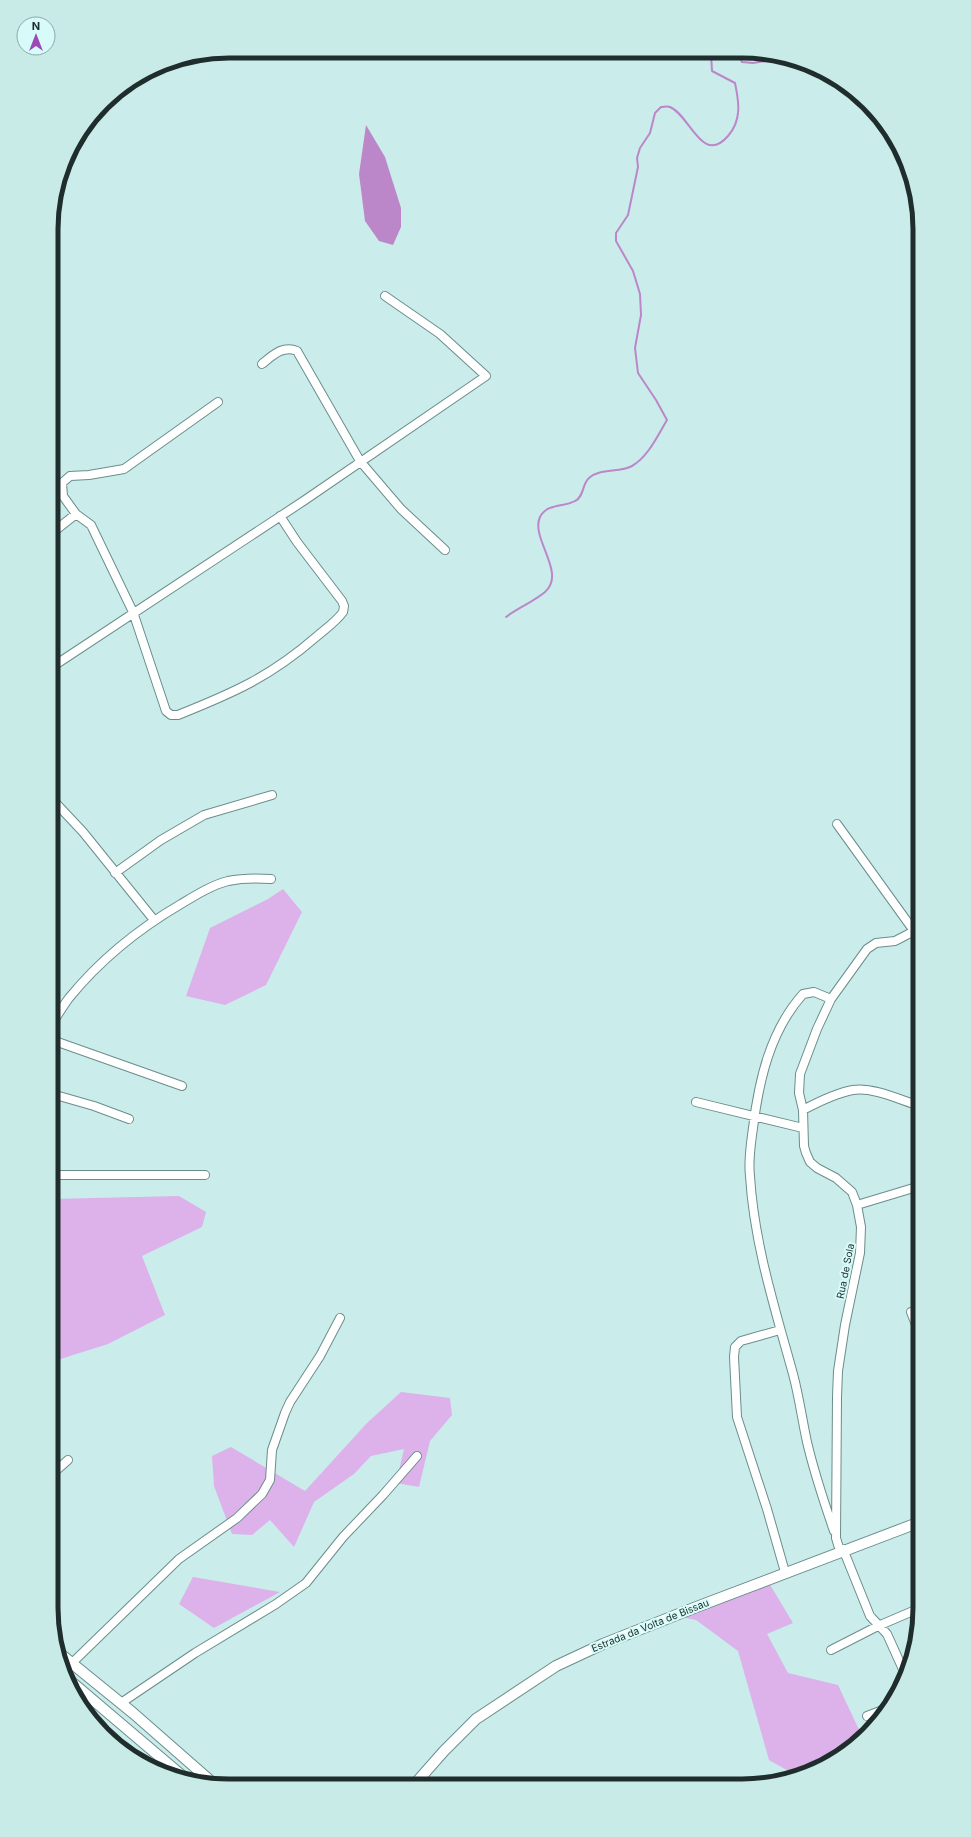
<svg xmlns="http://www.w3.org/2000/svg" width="971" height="1837" font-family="Inter,sans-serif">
<rect width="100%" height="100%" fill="#caedeb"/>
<!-- green -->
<path fill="#ddb1ea" d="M283,889L302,912L266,985L225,1005L186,996L210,928L268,899Z
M179,1196L206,1212L202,1227L142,1256L165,1315L108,1344L51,1362V1199Z
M401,1392L450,1398L452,1415L430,1441L419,1487L396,1483L404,1449L371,1456L354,1474L314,1502L294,1547L270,1520L252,1535L232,1534L214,1486L212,1456L231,1447L305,1491L367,1423Z
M193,1577L280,1592L214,1628L179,1604Z
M769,1583L793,1623L767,1634L788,1673L838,1685L862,1736L841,1756L799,1777L769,1760L738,1651L696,1620L681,1617Z"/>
<!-- water -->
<path fill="#bb87c9" d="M366,125L385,157L401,208V227L393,245L379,241L365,221L359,174Z"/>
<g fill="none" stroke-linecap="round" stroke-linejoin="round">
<!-- stream -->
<path stroke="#bb87c9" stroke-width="2" d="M738,54L742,62L753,63L766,61L771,54
M506,617C518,608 533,602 545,592C567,573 530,538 540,517C547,503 565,507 575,501C584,497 582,484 589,478C600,468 619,473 632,466C648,457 658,435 667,420L656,400L638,373L635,348L641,315L640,294L633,271L616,241V233L628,215L638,167L637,158L640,148L650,133L655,113L661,107C664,107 667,106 670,107C690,115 702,166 728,136C742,120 739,102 735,83L712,71L711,54"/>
<defs>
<path id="minor" d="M262,364C273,355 283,345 297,351L360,461L401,509L445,550
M218,402L124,469L89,475L70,476L62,483L63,496L76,514L91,525L133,612L166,711L171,715H178C233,693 270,677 316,637C325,629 336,622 343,612L344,606L342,601L297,542L280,516
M52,533L76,514
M52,667L305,500L486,376L440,334L385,296
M52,799L83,832L154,920
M837,824L914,931
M115,873L161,840L204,815L272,795
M831,999L814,992L803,994C770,1031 759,1080 753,1128C751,1143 748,1160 750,1176C754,1243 775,1309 793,1374C799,1396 802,1419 807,1442C814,1472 824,1502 834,1531
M52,1023C58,1015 63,1006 69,998C100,960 140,928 181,904C196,895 212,885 228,881C242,878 257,878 271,879
M52,1040L182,1086
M52,1094L94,1106L129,1119
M696,1102L803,1128
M803,1110C818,1102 836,1093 853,1090C874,1087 900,1100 920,1106
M51,1175H205
M857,1205L920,1186
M911,1312L920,1335
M780,1330L741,1341L735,1347L734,1357L737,1417L767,1509L785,1572
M51,1475L68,1460
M843,1549L870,1616L887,1634L906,1676
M840,1551L836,1538L837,1397L838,1371L845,1325L860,1253L861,1227L857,1205L852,1192L836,1178L817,1168L810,1162L806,1153L804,1146L803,1110L799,1093L800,1074L817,1029L831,999L867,949L876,943L895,941L920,928
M831,1650L878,1626L920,1608
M72,1663L179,1559L237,1518L262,1494L270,1480L272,1450L285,1413L290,1402L320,1356L340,1318
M121,1703L195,1653L276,1604L306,1583L343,1537L383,1495L417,1456
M867,1716L888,1708"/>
<path id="major" d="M58,1652L133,1713L214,1784
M67,1678L186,1779
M414,1785L444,1751L476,1719L556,1666L603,1644L699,1606L920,1522"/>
</defs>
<!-- minor casing -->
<use href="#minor" stroke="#6b8d8b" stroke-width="10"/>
<!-- major casing -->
<use href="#major" stroke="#6b8d8b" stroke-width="12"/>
<!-- minor -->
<use href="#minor" stroke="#fff" stroke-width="8"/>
<!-- major -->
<use href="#major" stroke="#fff" stroke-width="10"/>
</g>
<g text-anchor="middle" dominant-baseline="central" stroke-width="4" stroke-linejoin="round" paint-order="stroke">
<!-- street labels -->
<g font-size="10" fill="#1f2d2c" stroke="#d7fbf8">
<text transform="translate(845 1271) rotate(-79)">Rua de Sola</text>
<text transform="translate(650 1625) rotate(-22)">Estrada da Volta de Bissau</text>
</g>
</g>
<!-- crop -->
<path d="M0 0H971V1837H0ZM229 58H742A171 171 0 0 1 913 229V1608A171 171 0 0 1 742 1779H229A171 171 0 0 1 58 1608V229A171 171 0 0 1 229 58Z" fill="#c8ebe8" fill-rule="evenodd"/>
<path fill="none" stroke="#1f2d2c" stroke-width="5" d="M229 58H742A171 171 0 0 1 913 229V1608A171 171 0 0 1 742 1779H229A171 171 0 0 1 58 1608V229A171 171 0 0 1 229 58Z"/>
<!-- north arrow -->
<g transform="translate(36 36)"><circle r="19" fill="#d7fbf8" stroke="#8da9a6"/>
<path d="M0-3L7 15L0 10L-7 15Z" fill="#9f49b6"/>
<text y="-6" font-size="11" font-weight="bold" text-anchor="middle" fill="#1f2d2c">N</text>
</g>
</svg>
